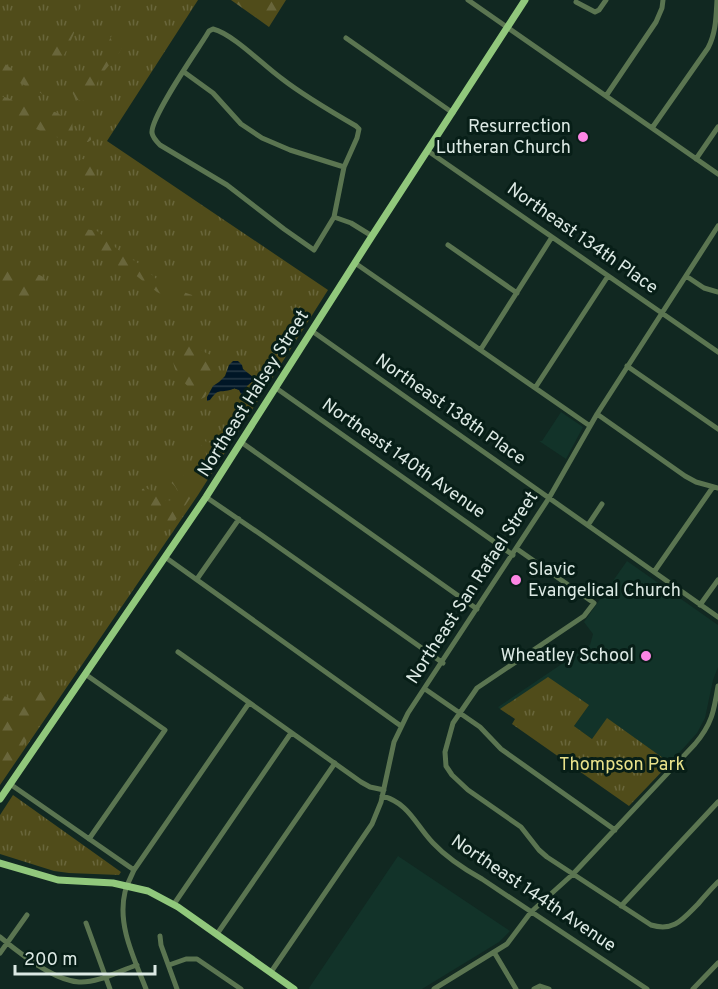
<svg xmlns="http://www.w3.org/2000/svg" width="718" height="989" font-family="Overpass,sans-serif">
<defs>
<pattern id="grass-tufts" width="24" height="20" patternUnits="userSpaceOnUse" patternTransform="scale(1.5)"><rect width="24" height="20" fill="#504c1a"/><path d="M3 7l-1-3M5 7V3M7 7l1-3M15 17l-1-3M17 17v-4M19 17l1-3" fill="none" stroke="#69663b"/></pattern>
<pattern id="forest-firs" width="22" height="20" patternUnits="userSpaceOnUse" patternTransform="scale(1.5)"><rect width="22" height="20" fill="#504c1a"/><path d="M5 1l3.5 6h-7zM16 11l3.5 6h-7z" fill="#69663b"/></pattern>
<pattern id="water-rules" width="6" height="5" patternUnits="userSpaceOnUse" patternTransform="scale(1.5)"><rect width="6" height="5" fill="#001626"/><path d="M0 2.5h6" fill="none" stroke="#253845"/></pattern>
</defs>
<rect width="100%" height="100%" fill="#112821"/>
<!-- built -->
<path fill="#123329" d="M561,412L583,427L566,459L539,441H542Z
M627,561L718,625V667L713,680L705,718L697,733L670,763L607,719L592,739L574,726L588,706L500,709L498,707L590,645L593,634L584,622Z
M398,856L510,931L499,942L422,989H310L309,988Z"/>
<!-- grass -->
<path fill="url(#grass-tufts)" d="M0,0H198L107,141L328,290L198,495L0,785Z
M548,677L589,705L574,726L592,739L607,718L670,763L629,806L512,724L515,719L500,709Z
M13,795L121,872L119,875L69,873L54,871L0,854V815Z"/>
<!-- forest -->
<path fill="url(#forest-firs)" d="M85,0H98L86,19L74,33L69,45L61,61L56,63L53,60L51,54L52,43L78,12Z
M231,0H286L269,27Z
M124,27L127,28L129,32L119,53L101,75L90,97L83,101L77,100C74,96 71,92 72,87C75,75 92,70 99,60C107,50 109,30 124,27Z
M0,60L17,73L24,71C32,76 41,82 49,89L47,94L45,95L38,92L0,73Z
M0,96L8,98L23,106L55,112L72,121L73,131L91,136V140L88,142H80L77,145L0,115Z
M82,159L88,160L96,167C97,177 91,189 81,188L74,180C74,173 75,163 82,159Z
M85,229L97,231L109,241L117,249L142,266L163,285L192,295L193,298L183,302L176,297L165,296L157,292L134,274L120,268L112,257L108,255H98L93,251L88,249L86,246L71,240L70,237L74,233Z
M0,270L20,272L24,276C37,274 43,272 48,286L33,310L28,312L26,310L15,293L0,291Z
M183,344H187L217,358L220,362L205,397L201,399H199C186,382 159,365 183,344Z
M235,421H239L240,423L171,527H168C162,510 140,511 142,489L146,488L152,491L163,501L175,500C184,486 166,482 161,472C168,454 178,467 184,476L191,478C201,473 211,460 204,448C200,443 193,439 188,435V432C198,425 202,435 206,442L214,443L218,440L221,430Z
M0,547L25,569L27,576C37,581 54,588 45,600H41L0,565Z
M51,691L57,694L0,780V746L2,741L0,735V694L24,705C31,702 31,696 37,693C41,691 46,691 51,691Z"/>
<!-- water -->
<path fill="url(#water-rules)" d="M233,361H238L242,365L243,369L253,377V381L247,386L245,394L242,396L239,390C232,388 237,388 230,390C218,393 219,388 210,400L207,401V397L213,386L219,382L225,376L229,365Z"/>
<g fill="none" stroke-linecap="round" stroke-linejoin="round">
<!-- minor -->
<path stroke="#5b7551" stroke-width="5" d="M468,0L718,174
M576,2L595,12L599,10L606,0
M213,29C233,34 263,65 281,78C304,96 330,111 356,126L359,129L357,138L344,167L334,217L314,250L284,229L227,185L160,145C156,141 153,138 152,133C150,118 196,52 206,36L209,31Z
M346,38L453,113
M184,72L213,93L241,124L262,138L290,150L344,167
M606,96L656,22L662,8L663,0
M652,128L708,48C716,33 716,17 717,0
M428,151L718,352
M696,159L718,127
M334,217L351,223L372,236
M448,245L517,293
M355,263L590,426
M686,276L704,288L718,292
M312,331L718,617
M481,349L552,237
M627,366L718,429
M276,388L513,555
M535,388L608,276
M597,414L685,476L696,482L718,488
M241,442L477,609
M206,497L263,536L443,663
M588,525L602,504
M517,549L594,603L584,616L477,688L453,723L445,752L446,766L452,775L468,790L521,827L539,850L547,857L651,925C674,932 683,919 698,904C704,897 711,889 718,882
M165,557L401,726
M654,572L713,487
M197,579L239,519
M700,605L718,580
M178,652L361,782L370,787L384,790
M85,674L165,730L89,839
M425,689L480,727L501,749L615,830
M10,784L134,870
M382,796C409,803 415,824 433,843C447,858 464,869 482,879L647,989
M174,904L291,733
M621,906L718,802
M86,923L110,989
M217,934L335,763
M160,936L161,945L177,989
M0,937C19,953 54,981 79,982C98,983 119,971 137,965
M494,952L516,989
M0,953L27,915
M169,965L186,959H197L241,989
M271,972L372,824L381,802L394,742L408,713L549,498L597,414L718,226
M146,989C134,958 117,925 125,892C127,884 131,877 134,870L249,703
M434,989L507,944L531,912L573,874L695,744C712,724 714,711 718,686
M534,989L540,986L549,989
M693,989L718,963"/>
<!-- major -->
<path stroke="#91c87c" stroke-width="7" d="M0,799L206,497L372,236L525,0
M0,863L58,880L113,883L148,891L178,907L294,989"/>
</g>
<!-- markers -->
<g fill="#fc86e4" stroke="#071e17" stroke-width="2">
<circle cx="583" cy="137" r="6"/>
<circle cx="516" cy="580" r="6"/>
<circle cx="646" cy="656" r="6"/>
</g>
<g text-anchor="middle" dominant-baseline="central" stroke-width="6" stroke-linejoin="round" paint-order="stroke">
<!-- poi labels -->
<g font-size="18" fill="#dce9e4" stroke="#071e17" text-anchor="end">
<text x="571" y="127">Resurrection<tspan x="571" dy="21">Lutheran Church</tspan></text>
<text x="528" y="570" text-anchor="start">Slavic<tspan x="528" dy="21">Evangelical Church</tspan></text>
<text x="634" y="656">Wheatley School</text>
</g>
<!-- street labels -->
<g font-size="18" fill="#dce9e4" stroke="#071e17">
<text transform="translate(582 239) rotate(35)">Northeast 134th Place</text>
<text transform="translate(254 394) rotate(-58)">Northeast Halsey Street</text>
<text transform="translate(450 410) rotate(35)">Northeast 138th Place</text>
<text transform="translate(403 459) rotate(35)">Northeast 140th Avenue</text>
<text transform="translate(473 588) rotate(-57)">Northeast San Rafael Street</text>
<text transform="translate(533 894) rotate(34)">Northeast 144th Avenue</text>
</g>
<!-- park labels -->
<g font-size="18" fill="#e8e18a" stroke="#071e17">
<text x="622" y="765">Thompson Park</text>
</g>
</g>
<!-- scale -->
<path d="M15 965v9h140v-9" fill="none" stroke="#dce9e4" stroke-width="3"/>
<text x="24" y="965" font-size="18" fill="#dce9e4" stroke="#071e17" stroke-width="4.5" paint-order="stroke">200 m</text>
</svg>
